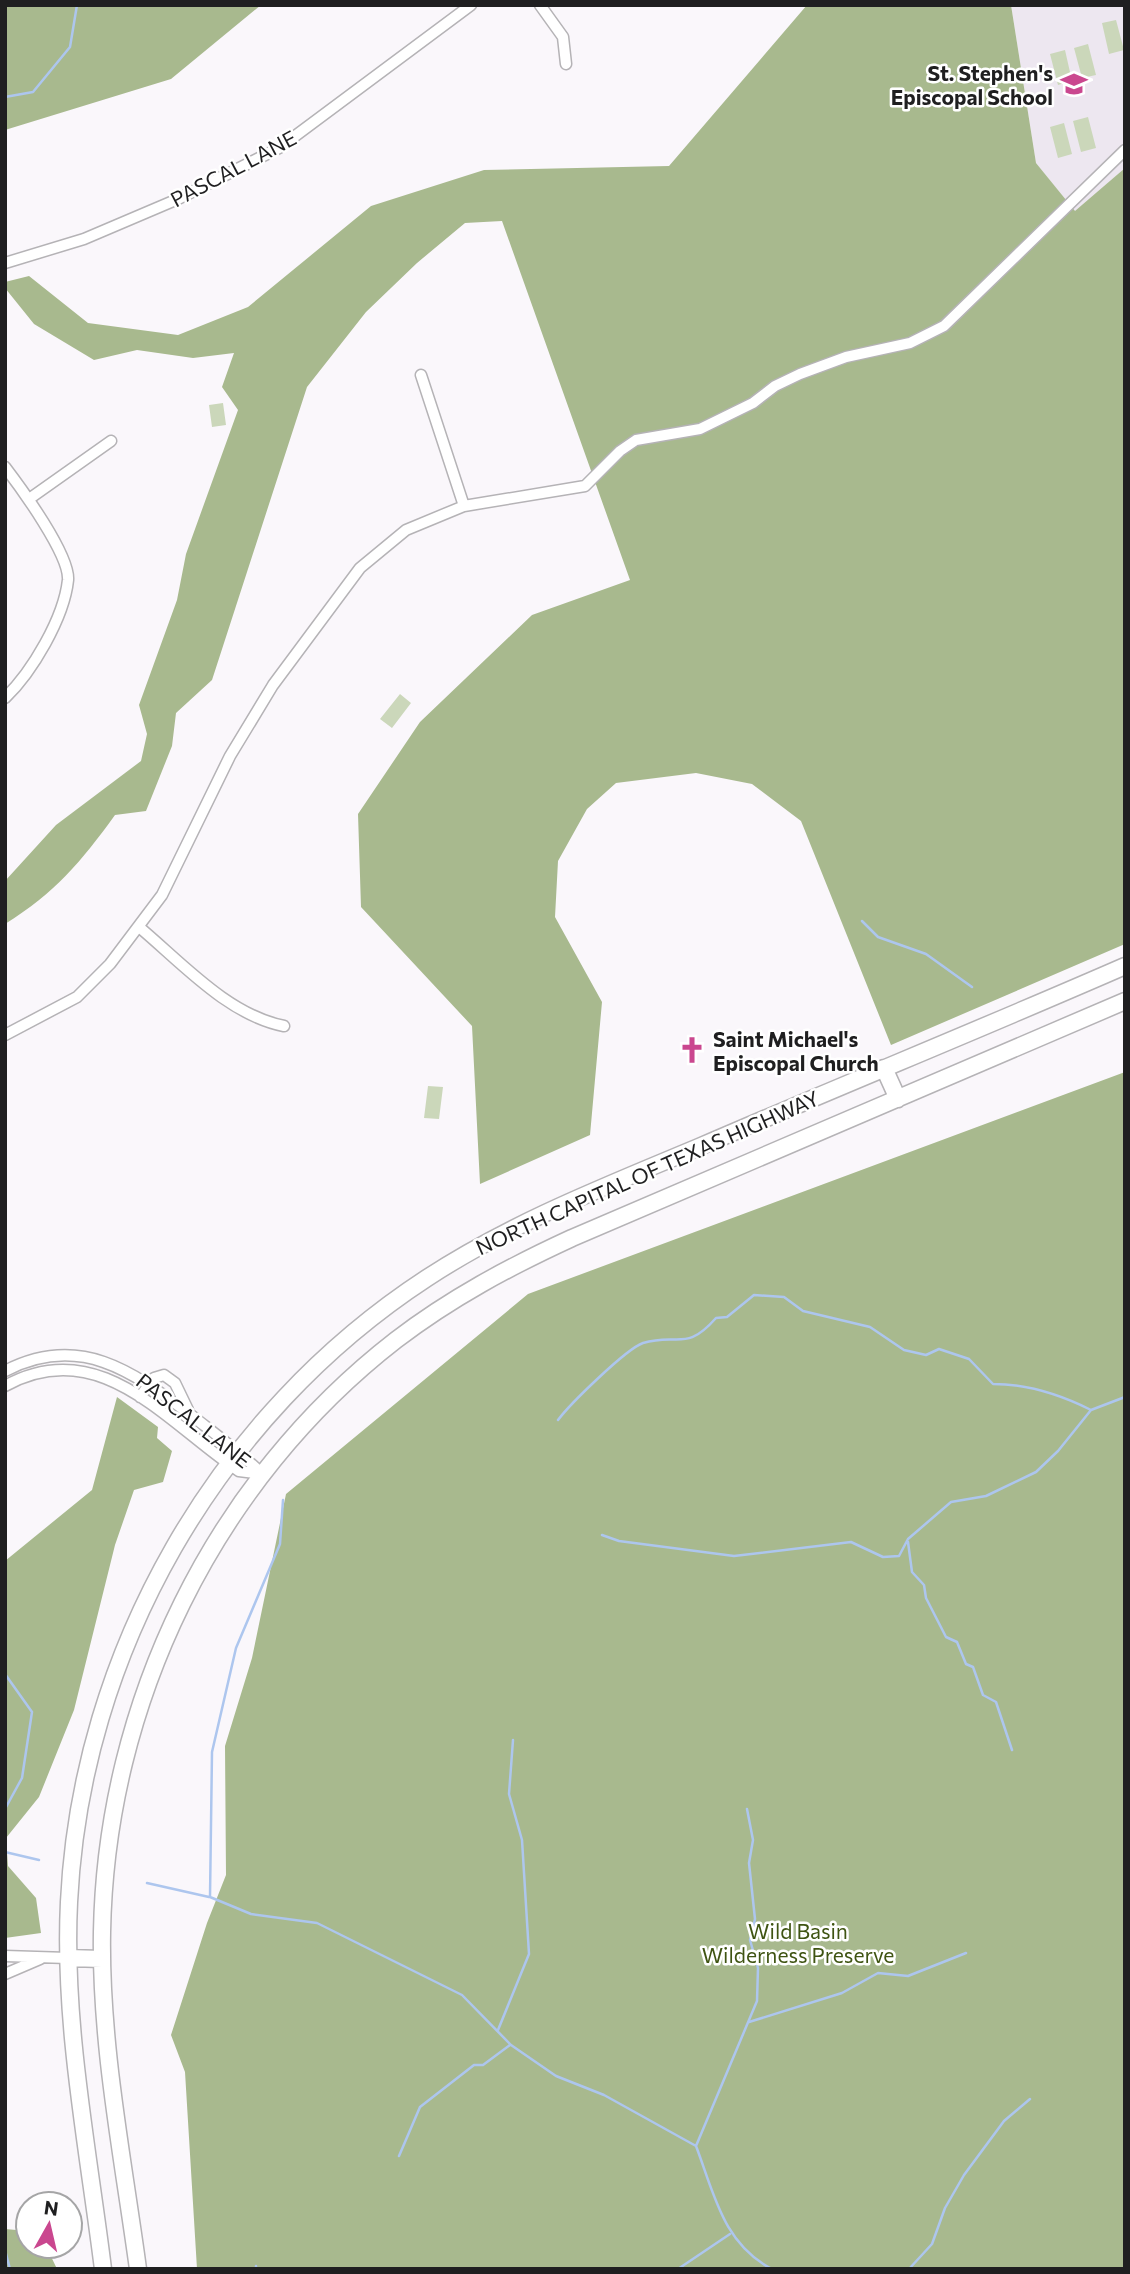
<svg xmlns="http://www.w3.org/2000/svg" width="1130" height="2274" font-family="Commissioner,sans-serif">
<rect width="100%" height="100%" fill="#faf7fb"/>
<!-- built -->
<path fill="#ede7f0" d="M1011,5H1125V168L1075,212L1036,163Z"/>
<!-- green -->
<path fill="#cbd7ba" d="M1116,20L1124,50L1109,54L1102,23Z
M1088,44L1096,75L1082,78L1074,48Z
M1065,50L1072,81L1058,85L1050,54Z
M1088,117L1096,148L1081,152L1073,121Z
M1064,123L1072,154L1058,158L1050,127Z
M223,403L226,425L212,427L209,405Z
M400,694L411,703L392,728L380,719Z
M428,1086L443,1087L439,1119L424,1118Z"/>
<!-- forest -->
<path fill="#a8b98e" d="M5,5H261L171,79L5,130Z
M807,5H1011L1036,163L1075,211L1125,168V944L891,1045L801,821L752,784L696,773L616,783L587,809L558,861L555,917L602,1002L590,1135L480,1184L472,1026L361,907L358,814L420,722L532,615L630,580L502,221L465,223L417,263L366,312L307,387L212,680L176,713L172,746L146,811L115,815C81,862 55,893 5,924V881L56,825L141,761L147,734L139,705L177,600L186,554L238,410L222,387L234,353L193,358L137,350L94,360L34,324L5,288V282L29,276L88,323L178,335L248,307L371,206L484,170L669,166Z
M1125,1072V2269H197L185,2072L171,2035L207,1923L226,1875L225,1746L252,1658L286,1494L528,1294Z
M117,1397L158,1427L157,1438L172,1451L163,1482L134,1490L115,1545L74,1710L39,1797L6,1838L8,1866L36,1898L41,1933L5,1938V1561L92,1490Z
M5,2229L28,2231V2246H46L57,2269H5Z"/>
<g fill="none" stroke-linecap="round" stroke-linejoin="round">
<!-- stream -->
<path stroke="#adc6ee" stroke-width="2.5" d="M5,97L33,92L70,47L77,5
M862,921L878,937L926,954L972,987
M558,1420C570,1404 626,1349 643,1343C679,1332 685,1353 716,1318L727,1317L754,1295L784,1297L803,1311L870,1327L904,1350L926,1355L939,1349L969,1359L993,1384C1028,1384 1059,1394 1091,1410
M283,1500L280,1544L236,1648L212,1752L210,1897L251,1914L317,1923L462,1995L511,2045L556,2076L604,2095L696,2146
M602,1535L619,1541L734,1556L851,1542L883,1557L899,1556L908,1539L951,1502L986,1496L1036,1472L1058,1451L1091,1410L1125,1397
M908,1542L912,1572L924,1585L926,1598L946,1637L957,1642L966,1664L973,1667L983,1695L996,1702L1012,1750
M5,1674L32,1712L22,1778L5,1809
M747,1809L753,1840L749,1863L755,1919L750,1940L758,1968L757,2001L696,2146C714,2193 723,2244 772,2269
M5,1852L39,1860
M147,1883L209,1897
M749,2022L842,1993L878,1973L908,1976L966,1953
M498,2030L529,1954L522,1840L509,1794L513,1740
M399,2156L420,2107L474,2065H483L510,2045
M5,2250L10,2269
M256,2266V2269
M678,2269L730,2234
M909,2269L932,2244L945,2208L964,2175L1004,2121L1030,2099"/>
<defs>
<path id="minor" d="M540,5L563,37L566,64
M5,263L84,239L178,199L279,148L471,5
M421,375L464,506
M5,467C21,488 70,555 68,580C64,618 32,672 5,698
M29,499L111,441
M139,927C182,963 228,1015 284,1026
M5,1035L77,997L110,964L162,895L230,756L273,685L360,568L406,530L464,506L585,486L620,451L636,440L700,429L753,403L775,386L800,374L846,357L910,343L944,326L1125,150
M5,1371C80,1332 133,1372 191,1415C215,1434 240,1452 262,1474
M5,1386C100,1333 167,1423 239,1471L262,1474
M140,1397L154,1378L164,1375L175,1383L188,1410
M5,1956L68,1958
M5,1974L40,1959"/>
<path id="trunk" d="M884,1068L898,1099
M68,1958L102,1959
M103,2269C88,2148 63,2024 69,1902C81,1652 217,1415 427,1278C511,1223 606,1186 699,1147C840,1086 983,1028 1125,966
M138,2269C123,2158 100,2044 102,1932C106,1703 214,1481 396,1340C451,1298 509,1267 572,1238L1125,1001"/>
</defs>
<!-- minor casing -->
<use href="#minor" stroke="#b5b3b6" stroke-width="13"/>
<!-- trunk casing -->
<use href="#trunk" stroke="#b5b3b6" stroke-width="19"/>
<!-- minor -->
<use href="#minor" stroke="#fff" stroke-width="10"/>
<!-- trunk -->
<use href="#trunk" stroke="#fff" stroke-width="16"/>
</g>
<!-- icons -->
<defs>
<symbol id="school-bare" viewBox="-9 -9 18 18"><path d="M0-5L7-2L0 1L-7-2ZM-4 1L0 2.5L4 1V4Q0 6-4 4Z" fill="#ca478f" stroke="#fff" stroke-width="2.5" paint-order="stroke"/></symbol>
<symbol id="church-bare" viewBox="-9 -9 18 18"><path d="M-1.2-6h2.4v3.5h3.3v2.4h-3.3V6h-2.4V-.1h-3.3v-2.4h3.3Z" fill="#ca478f" stroke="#fff" stroke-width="2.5" paint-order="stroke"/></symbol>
</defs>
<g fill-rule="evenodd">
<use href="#school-bare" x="1055" y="65" width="38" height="38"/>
<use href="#church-bare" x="673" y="1031" width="38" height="38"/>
</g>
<g text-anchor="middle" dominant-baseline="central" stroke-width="5" stroke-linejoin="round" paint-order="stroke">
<!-- poi labels -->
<g font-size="21" font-weight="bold" fill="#1f1f20" stroke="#fff" text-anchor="end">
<text x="1053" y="72">St. Stephen's<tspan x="1053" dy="24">Episcopal School</tspan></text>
<text x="713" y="1038" text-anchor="start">Saint Michael's<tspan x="713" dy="24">Episcopal Church</tspan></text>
</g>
<!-- street labels -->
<g font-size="21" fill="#1f1f20" stroke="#fff">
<text transform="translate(233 168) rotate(-28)">PASCAL LANE</text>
<text transform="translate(647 1172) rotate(-24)">NORTH CAPITAL OF TEXAS HIGHWAY</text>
<text transform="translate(194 1420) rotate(38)">PASCAL LANE</text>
</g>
<!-- park labels -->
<g font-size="21" fill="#3f5412" stroke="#fff">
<text x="798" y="1930">Wild Basin<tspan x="798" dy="24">Wilderness Preserve</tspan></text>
</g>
</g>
<!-- border -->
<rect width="1130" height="2274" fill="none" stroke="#1f1f20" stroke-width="14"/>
<!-- north arrow -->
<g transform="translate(49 2225) rotate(8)"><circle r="33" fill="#ffffff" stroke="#a5a5a6" stroke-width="2"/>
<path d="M0-5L12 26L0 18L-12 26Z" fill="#ca478f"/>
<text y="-10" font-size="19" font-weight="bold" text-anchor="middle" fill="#1f1f20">N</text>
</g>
</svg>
